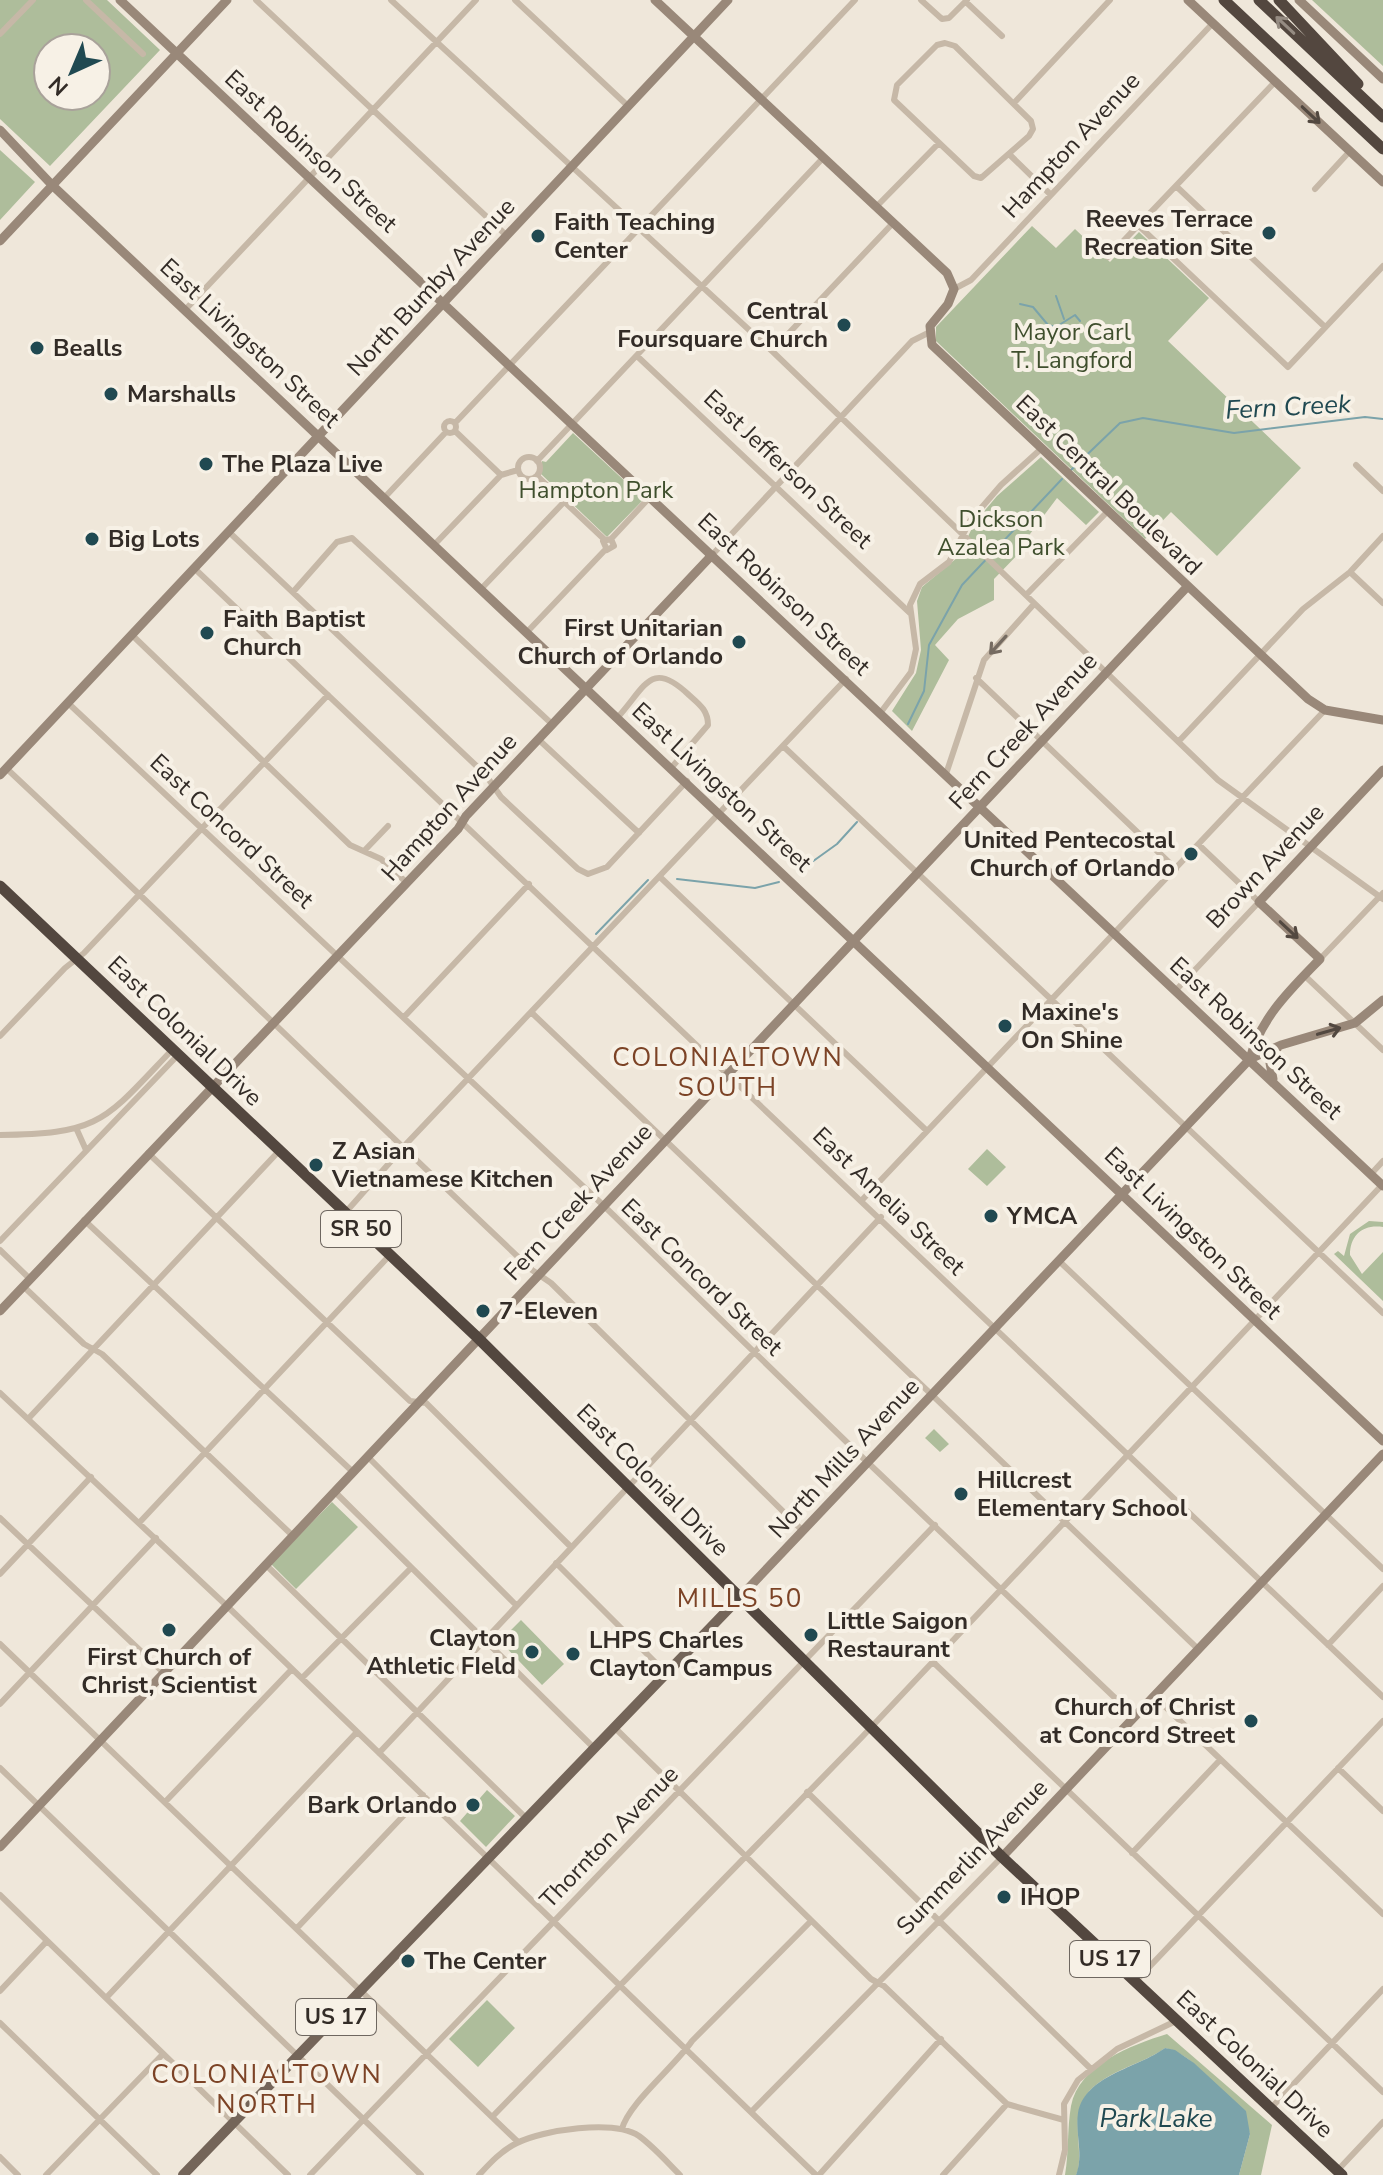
<svg xmlns="http://www.w3.org/2000/svg" width="1383" height="2175" font-family="'Nunito Sans',sans-serif">
<rect width="100%" height="100%" fill="#efe7da"/>
<!-- green -->
<path fill="#aebd9b" fill-rule="evenodd" d="M0,0H107L160,50L50,166L0,119ZM48,48H96V96H48Z
M1312,0H1383V66Z
M0,150L35,182L0,220Z
M1032,226L1056,248L1075,229L1110,262L1139,232L1209,298L1168,341L1301,468L1217,556L1171,512L1145,539L936,341V327Z
M573,433L642,497V501L607,537L541,474L542,461L546,462Z
M1041,457L1099,512L1086,525L1057,498L1027,538L1030,542L994,579V600L958,619L935,645L949,660L912,731L892,711L916,673L921,650L917,601L922,587L958,557L975,522L997,496Z
M987,1149L1006,1167L987,1186L968,1169Z
M1369,1221L1383,1222V1227C1363,1224 1350,1235 1350,1255L1362,1274L1383,1252V1301L1334,1254L1338,1251L1344,1256L1350,1234Z
M934,1429L949,1444L940,1452L925,1438Z
M332,1502L358,1527L296,1589L271,1564Z
M521,1620L564,1664L542,1685L500,1641Z
M487,1790L515,1816L486,1847L460,1821Z
M487,2000L515,2028L478,2067L449,2039Z
M1167,2034L1272,2125L1261,2175H1239L1250,2134L1246,2123C1224,2099 1198,2055 1165,2048C1140,2067 1090,2073 1080,2108C1074,2127 1082,2150 1078,2170L1076,2175H1065C1069,2152 1067,2129 1071,2106C1079,2065 1131,2045 1167,2034Z"/>
<!-- water -->
<path fill="#7ba3aa" d="M1165,2048L1175,2050L1194,2063L1246,2111L1250,2134L1239,2175H1076C1084,2155 1075,2134 1078,2113C1085,2075 1138,2068 1165,2048Z"/>
<g fill="none" stroke-linecap="round" stroke-linejoin="round">
<!-- stream -->
<path stroke="#7ba3aa" stroke-width="2" d="M1056,296L1064,319
M1020,304L1033,307L1048,325L1056,327L1075,315L1080,321
M1071,470L1120,423L1143,418L1234,433L1365,417L1383,419
M908,724L924,691L929,645L962,585L1062,479
M798,872L837,844L857,822
M677,879L755,888L779,882
M596,934L648,880"/>
<!-- street -->
<path stroke="#c6b8a7" stroke-width="6" d="M86,0L143,54
M256,0L506,235
M391,0L772,351L1218,780L1383,899
M515,0L628,106
M921,0L942,19L949,18L967,0
M966,2L1002,36
M0,34L33,0
M945,43L955,46L1031,121L1033,129L1029,136L981,178L974,176L894,100L897,85L937,45Z
M1014,103L1110,0
M1010,155L1051,195
M1176,186L1325,327
M1315,189L1350,151
M876,207L938,144
M1138,225L1288,367L1383,266
M1108,257L1275,82
M954,289L971,280L1213,23
M185,310L476,0
M772,351L893,223
M637,356L910,613
M444 427a6 6 0 1 1 12 0a6 6 0 1 1-12 0Z
M455,423L855,0
M455,431L501,475
M518 468a11 11 0 1 1 22 0a11 11 0 1 1-22 0Z
M537,461L823,158
M1356,465L1383,491
M537,476L605,540
M385,497L446,432
M229,532L485,774L501,797L578,869L588,874L607,867L687,781
M611,539L614,546L607,550L603,541L611,539L650,497
M435,544L501,475L518,470
M712,555L912,341L928,333
M194,568L1383,1697
M1350,572L1383,603
M482,588L564,502
M293,592L337,542L352,538L552,724
M1026,595L1108,511
M528,631L605,550
M132,635L350,845L381,859L407,883
M976,678L1176,869
M68,703L603,1205L862,1457L1134,1716
M881,712L911,672L916,649L910,605L920,584L949,562L970,521L1001,485L1042,448
M618,717C646,686 651,659 689,695C699,704 708,710 708,725L672,767
M538,739L639,833
M1179,741L1303,609L1350,572L1383,536
M783,746L1383,1313
M6,768C183,934 356,1104 532,1270L551,1283L803,1531
M946,774L984,660L1034,604
M365,850L388,826
M660,877L927,1131
M1320,959L1383,893
M1304,975L1383,1050
M1176,990L1259,902L1199,845
M532,1013L1198,1649
M404,1017L529,884
M0,1036L65,968L84,953L328,695
M77,1130L86,1150
M0,1135C102,1134 105,1120 172,1050
M148,1153L410,1401L426,1403L571,1547
M1371,1174L1383,1161
M863,1199L1325,710
M345,1213L408,1142L846,679
M84,1220L353,1472
M0,1241L178,1055
M0,1250L30,1279
M1058,1260L1383,1569
M23,1286L84,1344L102,1354L293,1536
M0,1393L227,1606L816,2175
M28,1419L279,1151
M368,1457L516,1605
M335,1492L595,1749
M0,1518L164,1673
M139,1523L389,1256
M556,1563L667,1674
M266,1565L527,1819
M0,1574L91,1477
M0,1644L518,2142
M1328,1645L1383,1586
M933,1662L1383,2092
M302,1678L411,1568
M1154,1696L1383,1914
M0,1704L156,1538
M615,1728L871,1979L884,1986L1007,2104L1064,2120
M379,1753L881,1217
M0,1768L421,2175
M1338,1768L1383,1811
M807,1792L1090,2068
M166,1801L292,1669
M1132,1853L1220,1760
M0,1895L288,2175
M297,1928L423,1795
M1135,1982L1383,1721
M0,1991L47,1941
M106,1998L357,1732
M0,2023L157,2175
M1271,2108L1383,1989
M751,2112L1002,1857
M492,2117L862,1737L1382,1185
M622,2129C628,2104 675,2066 692,2041L811,1921
M0,2157L18,2175
M1337,2171L1383,2122
M46,2175L163,2054
M310,2175L935,1525
M479,2175C490,2163 502,2150 517,2143C543,2130 614,2119 639,2136C654,2147 667,2162 680,2175
M819,2175L941,2039
M943,2175L1007,2104
M1059,2175L1065,2150L1064,2104L1078,2080L1117,2049L1176,2021"/>
<!-- secondary -->
<path stroke="#998879" stroke-width="9" d="M120,0L1383,1186
M655,0L947,273L954,289L948,304L930,326L932,345L1308,699L1325,710L1383,720
M1188,0L1383,182
M1299,0L1383,79
M0,130L52,185L1383,1441
M0,241L227,0
M0,775L728,0
M1250,1059L1281,1045L1355,1023L1383,1000
M1273,1079L1270,1063L1277,1049
M0,1311L458,829L466,816L712,555
M740,1597L1250,1059C1260,1018 1292,988 1320,959L1259,902L1383,770
M0,1847L1187,587
M1002,1857L1383,1454"/>
<!-- primary -->
<path stroke="#746559" stroke-width="10" d="M183,2175L740,1597"/>
<!-- highway -->
<path stroke="#53473f" stroke-width="11" d="M1224,0L1383,149
M1259,0L1383,117
M1279,0L1358,84
M0,886L478,1338L1002,1857L1342,2175"/>
</g>
<!-- one-way arrows -->
<defs><path id="oneway-shaft" d="M-6 0H5M1.5-3L5.5 0L1.5 3" fill="none" stroke-width="1.6" stroke-linecap="round" stroke-linejoin="round" transform="scale(2)"/></defs>
<use stroke="#958b82" href="#oneway-shaft" transform="translate(1285 25) rotate(-137)"/>
<g stroke="#524840">
<use href="#oneway-shaft" transform="translate(1311 115) rotate(43)"/>
<use href="#oneway-shaft" transform="translate(1289 930) rotate(43)"/>
<use href="#oneway-shaft" transform="translate(1329 1031) rotate(-16)"/>
</g>
<use stroke="#756b61" href="#oneway-shaft" transform="translate(998 645) rotate(132)"/>
<!-- markers -->
<g fill="#204951" stroke="#f7f1e6" stroke-width="3">
<circle cx="1269" cy="233" r="8"/>
<circle cx="538" cy="236" r="8"/>
<circle cx="844" cy="325" r="8"/>
<circle cx="37" cy="348" r="8"/>
<circle cx="111" cy="394" r="8"/>
<circle cx="206" cy="464" r="8"/>
<circle cx="92" cy="539" r="8"/>
<circle cx="207" cy="633" r="8"/>
<circle cx="739" cy="642" r="8"/>
<circle cx="1191" cy="854" r="8"/>
<circle cx="1005" cy="1026" r="8"/>
<circle cx="316" cy="1165" r="8"/>
<circle cx="991" cy="1216" r="8"/>
<circle cx="483" cy="1311" r="8"/>
<circle cx="961" cy="1494" r="8"/>
<circle cx="169" cy="1630" r="8"/>
<circle cx="811" cy="1635" r="8"/>
<circle cx="532" cy="1652" r="8"/>
<circle cx="573" cy="1654" r="8"/>
<circle cx="1251" cy="1721" r="8"/>
<circle cx="473" cy="1805" r="8"/>
<circle cx="1004" cy="1897" r="8"/>
<circle cx="408" cy="1961" r="8"/>
</g>
<g text-anchor="middle" dominant-baseline="central" stroke-width="8" stroke-linejoin="round" paint-order="stroke">
<!-- shield labels -->
<g fill="#f7f1e6" stroke="#6e6760" stroke-width="2">
<rect x="321" y="1211" width="80" height="36" rx="6"/>
<rect x="1070" y="1941" width="80" height="36" rx="6"/>
<rect x="296" y="1999" width="80" height="36" rx="6"/>
</g>
<g font-size="22" font-weight="bold" fill="#332c27">
<text x="361" y="1229">SR 50</text>
<text x="1110" y="1959">US 17</text>
<text x="336" y="2017">US 17</text>
</g>
<!-- street labels -->
<g font-size="24" fill="#332c27" stroke="#f7f1e6">
<text transform="translate(1071 145) rotate(-47)">Hampton Avenue</text>
<text transform="translate(311 151) rotate(43)">East Robinson Street</text>
<text transform="translate(431 287) rotate(-47)">North Bumby Avenue</text>
<text transform="translate(250 343) rotate(43)">East Livingston Street</text>
<text transform="translate(788 469) rotate(43)">East Jefferson Street</text>
<text transform="translate(1109 485) rotate(44)">East Central Boulevard</text>
<text transform="translate(784 594) rotate(43)">East Robinson Street</text>
<text transform="translate(1023 731) rotate(-47)">Fern Creek Avenue</text>
<text transform="translate(722 787) rotate(43)">East Livingston Street</text>
<text transform="translate(449 807) rotate(-48)">Hampton Avenue</text>
<text transform="translate(232 831) rotate(43)">East Concord Street</text>
<text transform="translate(1265 866) rotate(-47)">Brown Avenue</text>
<text transform="translate(185 1031) rotate(44)">East Colonial Drive</text>
<text transform="translate(1256 1038) rotate(43)">East Robinson Street</text>
<text transform="translate(889 1201) rotate(44)">East Amelia Street</text>
<text transform="translate(578 1202) rotate(-47)">Fern Creek Avenue</text>
<text transform="translate(1193 1233) rotate(44)">East Livingston Street</text>
<text transform="translate(702 1277) rotate(44)">East Concord Street</text>
<text transform="translate(844 1458) rotate(-47)">North Mills Avenue</text>
<text transform="translate(653 1480) rotate(45)">East Colonial Drive</text>
<text transform="translate(609 1837) rotate(-46)">Thornton Avenue</text>
<text transform="translate(972 1857) rotate(-46)">Summerlin Avenue</text>
<text transform="translate(1255 2064) rotate(43)">East Colonial Drive</text>
</g>
<!-- poi labels -->
<g font-size="24" font-weight="bold" fill="#332c27" stroke="#f7f1e6" text-anchor="start">
<text x="1253" y="219" text-anchor="end">Reeves Terrace<tspan x="1253" dy="28">Recreation Site</tspan></text>
<text x="554" y="222">Faith Teaching<tspan x="554" dy="28">Center</tspan></text>
<text x="828" y="311" text-anchor="end">Central<tspan x="828" dy="28">Foursquare Church</tspan></text>
<text x="53" y="348">Bealls</text>
<text x="127" y="394">Marshalls</text>
<text x="222" y="464">The Plaza Live</text>
<text x="108" y="539">Big Lots</text>
<text x="223" y="619">Faith Baptist<tspan x="223" dy="28">Church</tspan></text>
<text x="723" y="628" text-anchor="end">First Unitarian<tspan x="723" dy="28">Church of Orlando</tspan></text>
<text x="1175" y="840" text-anchor="end">United Pentecostal<tspan x="1175" dy="28">Church of Orlando</tspan></text>
<text x="1021" y="1012">Maxine's<tspan x="1021" dy="28">On Shine</tspan></text>
<text x="332" y="1151">Z Asian<tspan x="332" dy="28">Vietnamese Kitchen</tspan></text>
<text x="1007" y="1216">YMCA</text>
<text x="499" y="1311">7-Eleven</text>
<text x="977" y="1480">Hillcrest<tspan x="977" dy="28">Elementary School</tspan></text>
<text x="827" y="1621">Little Saigon<tspan x="827" dy="28">Restaurant</tspan></text>
<text x="516" y="1638" text-anchor="end">Clayton<tspan x="516" dy="28">Athletic FIeld</tspan></text>
<text x="589" y="1640">LHPS Charles<tspan x="589" dy="28">Clayton Campus</tspan></text>
<text x="169" y="1657" text-anchor="middle">First Church of<tspan x="169" dy="28">Christ, Scientist</tspan></text>
<text x="1235" y="1707" text-anchor="end">Church of Christ<tspan x="1235" dy="28">at Concord Street</tspan></text>
<text x="457" y="1805" text-anchor="end">Bark Orlando</text>
<text x="1020" y="1897">IHOP</text>
<text x="424" y="1961">The Center</text>
</g>
<!-- park labels -->
<g font-size="24" fill="#3f4f2d" stroke="#f7f1e6">
<text x="1072" y="332">Mayor Carl<tspan x="1072" dy="28">T. Langford</tspan></text>
<text x="596" y="490">Hampton Park</text>
<text x="1001" y="519">Dickson<tspan x="1001" dy="28">Azalea Park</tspan></text>
</g>
<!-- water labels -->
<g font-size="26" font-style="italic" fill="#204951" stroke="#f7f1e6">
<text transform="translate(1288 407) rotate(-3)">Fern Creek</text>
<text x="1156" y="2118">Park Lake</text>
</g>
<!-- neighbourhood labels -->
<g font-size="26" letter-spacing="2" fill="#7c4326" stroke="#f7f1e6">
<text x="728" y="1057">COLONIALTOWN<tspan x="728" dy="30">SOUTH</tspan></text>
<text x="740" y="1598">MILLS 50</text>
<text x="267" y="2074">COLONIALTOWN<tspan x="267" dy="30">NORTH</tspan></text>
</g>
</g>
<!-- north arrow -->
<g transform="translate(72 72) rotate(224)"><circle r="38" fill="#f7f1e6" stroke="#a9a29a" stroke-width="2"/>
<path d="M0-6L14 30L0 20L-14 30Z" fill="#204951"/>
<text y="-12" font-size="22" font-weight="bold" text-anchor="middle" fill="#332c27">N</text>
</g>
</svg>
